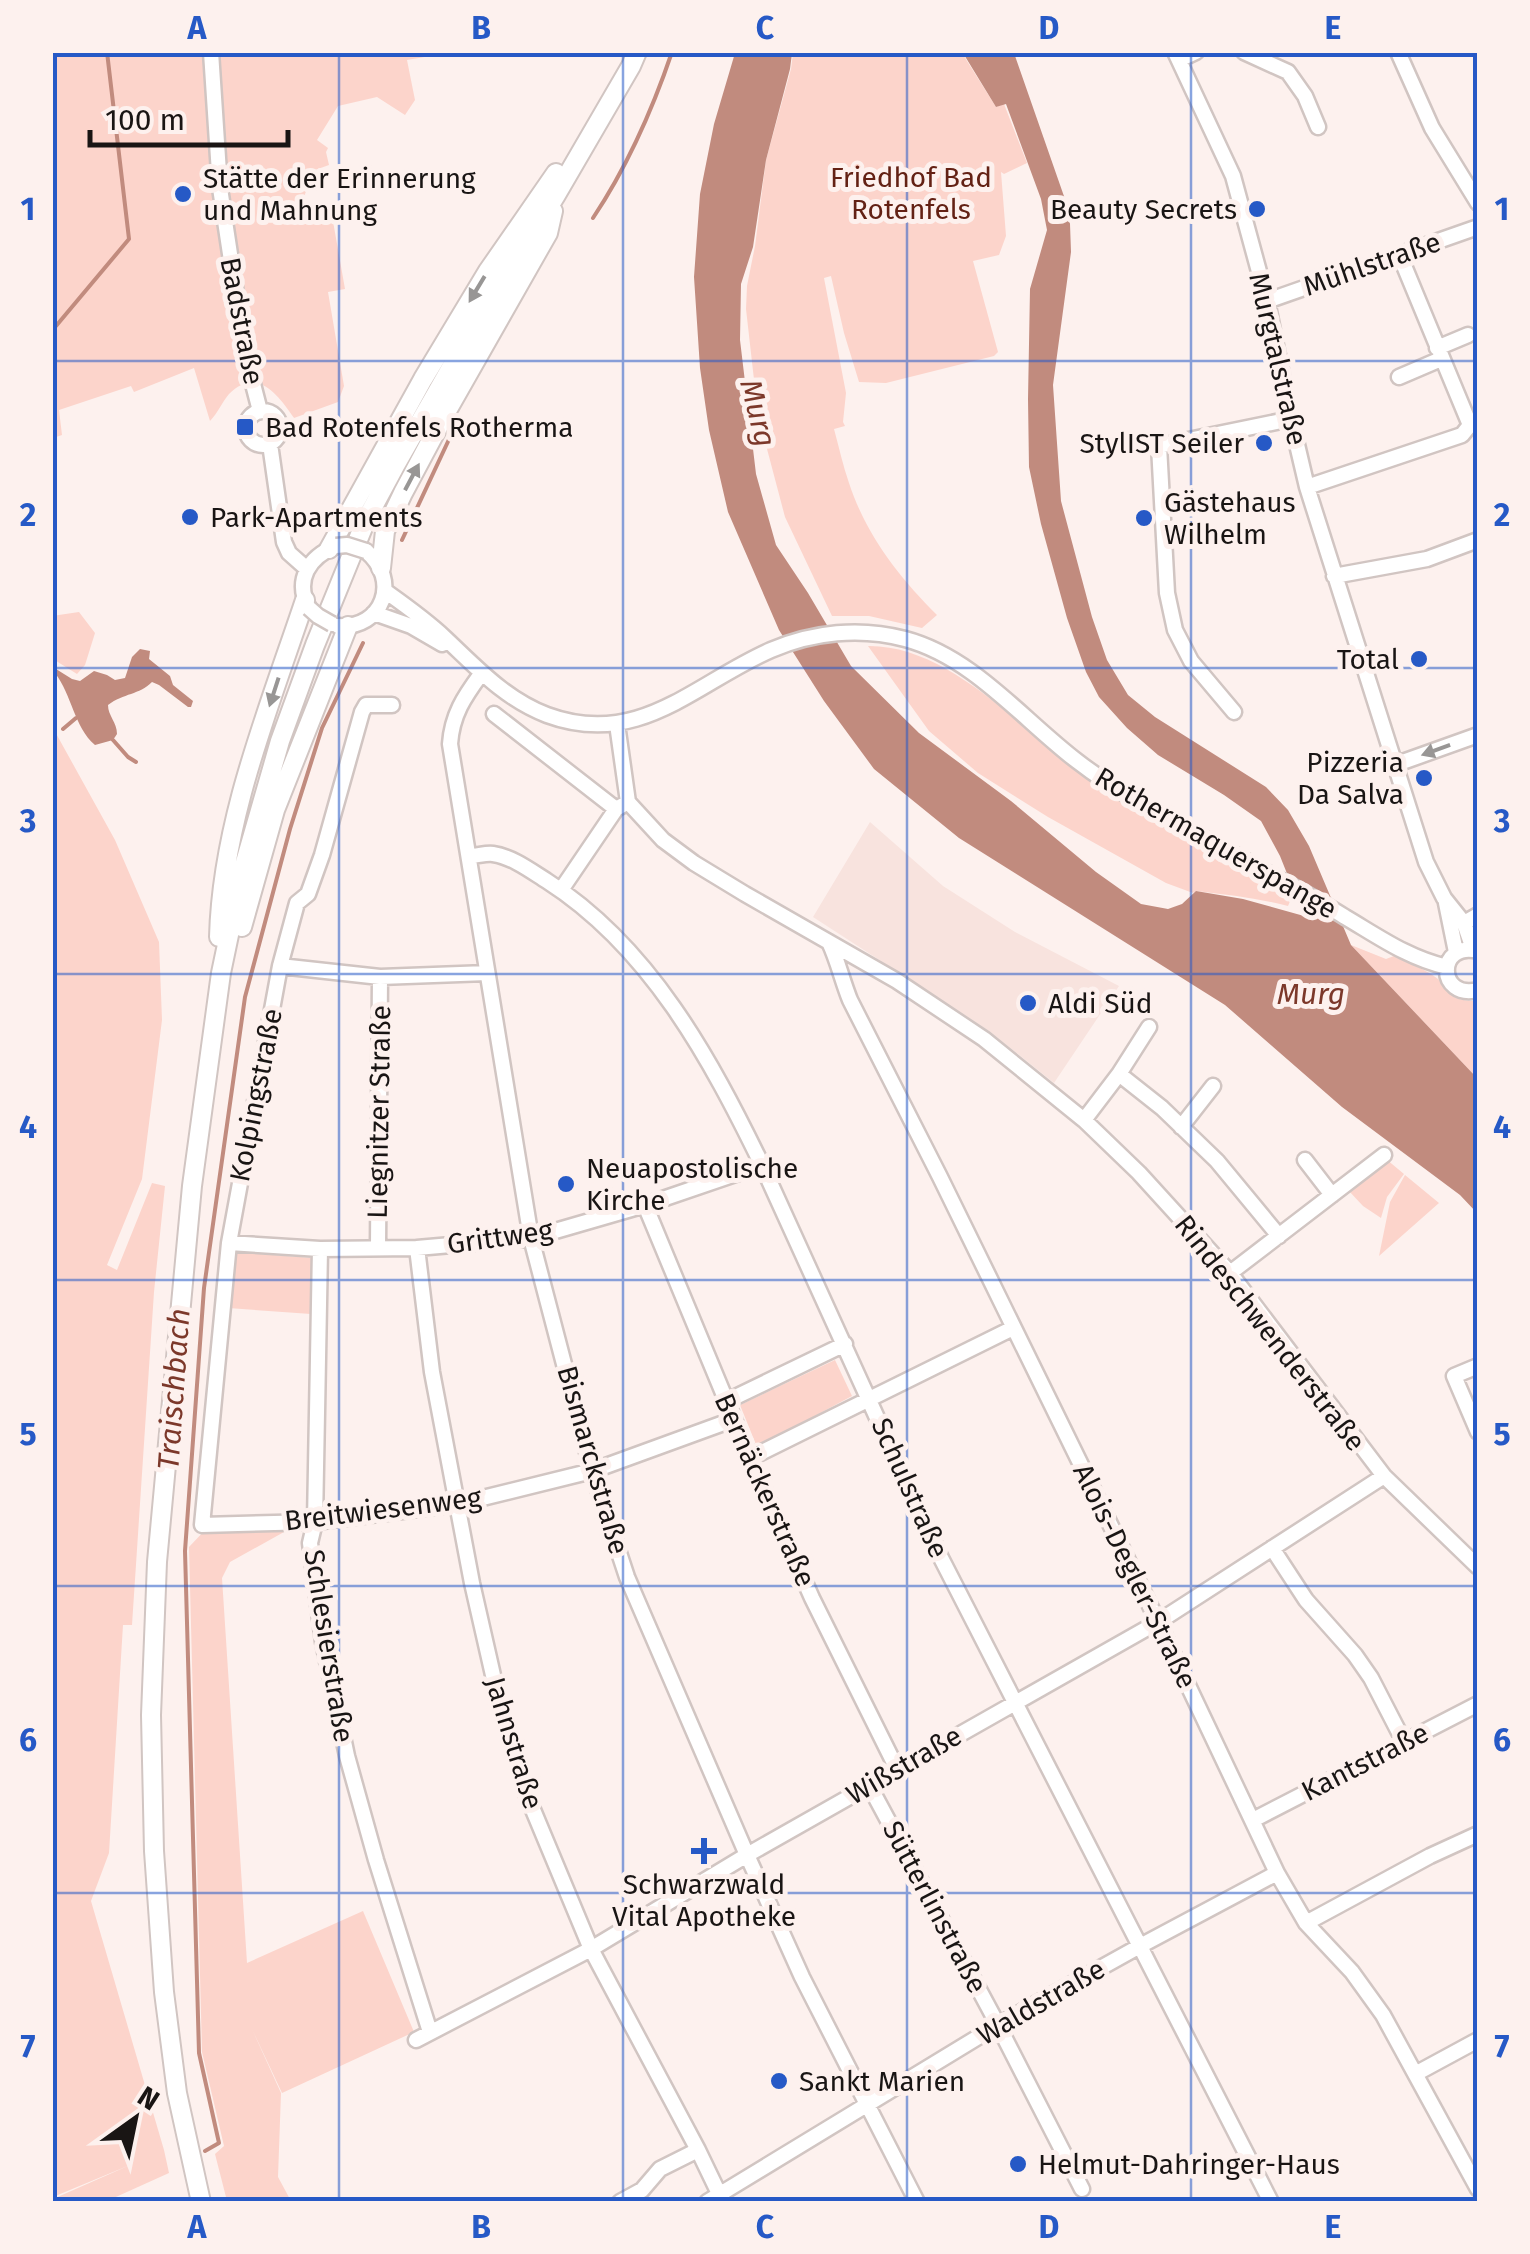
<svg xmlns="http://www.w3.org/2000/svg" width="1530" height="2254" font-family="'Fira Sans',sans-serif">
<rect width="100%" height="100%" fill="#fdf1ee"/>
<!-- built -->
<path fill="#f8e3de" d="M870,822L943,886L1015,932L1119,986L1054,1083L989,1031L813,917Z"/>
<!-- green -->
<path fill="#fcd4cb" d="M52,53H448L407,60L415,100L405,115L377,97L338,106L317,140L328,148L326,152L329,165L315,170L305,194L306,213L331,210L345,289L328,292L344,386L338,402L294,418C278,395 257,366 229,394C222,402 218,413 210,421L194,368L134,392L131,386L59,410L62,435L53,438Z
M793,53H962L996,107L1004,104L1027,163L1004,174L1001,172L1006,236L999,255L973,261L998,352L994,356L886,383L859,382L844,333L831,276L824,278L846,393L843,422L845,426L834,429C839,447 843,466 849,483C866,535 899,577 937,615L922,628L869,616H832L785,517L758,415L746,309L747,286L755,246L766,160L791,69Z
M79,612L95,633L85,665L77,674L53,659L52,616Z
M868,646C955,645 1032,742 1100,788C1160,827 1225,860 1288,894L1291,899L1288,906C1258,898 1228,895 1197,891L1193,893L1166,883L1048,817L978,773L929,731Z
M53,728L115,840L159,942L162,1020L142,1179L107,1265L117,1270L152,1183L165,1186L154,1292L132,1625H123L109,1853L91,1901L164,2150L169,2173L107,2201H52L53,2199L130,2165L53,2197Z
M1351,945L1386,959L1394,956C1408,963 1426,969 1438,979C1455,994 1450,1001 1477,1001V1078Z
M1386,1159L1404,1174L1387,1197L1381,1218L1363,1206L1348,1190Z
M1405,1175L1439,1203L1379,1256L1390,1202Z
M234,1252L313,1258L311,1314L228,1308Z
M835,1360L852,1396L757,1447L740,1405Z
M283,1527L284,1532L230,1562L222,1578L247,1963L363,1911L414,2032L282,2093L252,2029L281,2093L278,2177L291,2201H227L215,2154L224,2146L202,2052L189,1547L207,1528Z"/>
<!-- water -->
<path fill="#c18b7e" d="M735,53H792L790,69L766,160L753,247L741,284L740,340L756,474L776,545L808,593L851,666L919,733L1011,801L1096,872L1141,904L1168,909L1182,904L1196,891L1243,899L1304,916L1280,856L1261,821L1224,795L1158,755L1127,728L1099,697L1086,672L1067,618L1041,524L1029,467L1028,399L1030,289L1047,230L1041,199L1006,104L996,107L963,53H1014L1066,202L1070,224L1071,252L1053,385L1061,501L1092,617L1107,660L1128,695L1155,717L1266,787L1288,810L1309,846L1351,945L1477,1078V1213L1460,1195L1342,1107L1225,1005L959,838L874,769L824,701L779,630L728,512L709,430L700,368L694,277L700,194L714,124Z
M140,649L150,651L149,659L170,676L173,685L193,701L191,707H188L159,685L152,682C139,695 124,693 108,705C108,716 117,722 117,734L113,740L95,745C74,727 72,695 55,673L56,669L72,679L80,681L94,671L107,675L115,680L125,678L132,657Z"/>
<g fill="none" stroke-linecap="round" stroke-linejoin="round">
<!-- stream -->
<path stroke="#c18b7e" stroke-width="4" d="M593,218C627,167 652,111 672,52
M52,326H56L129,239L107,52
M402,540L452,433
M63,729L76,718
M113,740L128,757L136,762
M205,2151L219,2143L199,2053L185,1551L204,1288L245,997L290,829L322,728L363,643"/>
<defs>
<path id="minor" d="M211,52L220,188L245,353L260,411
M1175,52L1233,176L1267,301L1291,419L1307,487L1426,862L1444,898L1464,923L1473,949
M1244,52L1288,72L1305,96L1318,127
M1398,52L1432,128L1478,203
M1179,60L1196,52
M1267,301L1478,227
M1437,348L1468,335
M1399,377L1441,359
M246 428a17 17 0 1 1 34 0a17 17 0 1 1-34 0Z
M270,444L284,542L289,553L307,569
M1307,487L1462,435L1470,425L1400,256
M1334,576L1427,559L1478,540
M385,591C406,606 426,620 445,638C476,667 505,699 547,715C639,749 695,683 771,650C813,632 860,627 905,639C973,657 1022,719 1077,761C1135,806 1202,835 1266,872C1293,887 1320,901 1345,917C1379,937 1408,958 1447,967
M309,608C294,580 309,557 336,546
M374,613L411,626L442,644
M338,626C383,629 401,580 366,551
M481,674C464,697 452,715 450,744L531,1238L592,1471L627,1577L747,1855L802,1977L917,2202
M392,705H366L362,712L322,855L308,894L297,903L280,966L229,1243L202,1525L315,1522L458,1504L592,1471L732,1420
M1234,712L1191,661L1175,630L1167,593L1159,446L1291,419
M494,714L616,809
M617,724L628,802L663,840L694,863L745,894L897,981L984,1039L1084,1120L1139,1173L1230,1273L1384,1476L1478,1567
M1394,765L1478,735
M470,856C477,856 486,853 493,854C513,857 531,871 547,881C650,947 710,1058 762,1165L939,1554L1271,2202
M561,890L616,809L623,805
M1446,903L1456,952
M1464,923L1478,915
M829,942C838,961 842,980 850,1000L940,1177L1158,1622L1277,1873L1306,1923L1352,1972L1383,2015L1478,2189
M1478,951C1436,941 1437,1000 1478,990
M280,966L380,977L487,973
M1119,1074L1149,1027
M1084,1120L1119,1074L1162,1108L1217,1161L1279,1236
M1181,1127L1213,1086
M1305,1160L1332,1195
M645,1205L750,1458L812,1598L897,1769
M229,1243L320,1249L417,1248L531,1238L645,1205L762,1165
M378,1247L380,977
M417,1248L432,1372L472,1583L495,1684L526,1793L591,1949L698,2150L723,2202
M320,1249L315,1522L310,1543L323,1642L347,1756L376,1860L430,2032
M1230,1273L1384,1155
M1478,1366L1454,1376L1478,1432
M725,1402L845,1344
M750,1458L1013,1328
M1272,1548L1306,1600L1355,1655L1371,1678L1404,1742
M869,1785L998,2025L1082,2189
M1253,1820L1478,1704
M1306,1923L1430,1856L1478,1834
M416,2040L591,1949L747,1855L1158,1622L1384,1476
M1417,2073L1478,2040
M620,2202L642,2190L660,2169L698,2150
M707,2202L998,2025L1140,1946L1277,1873"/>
<path id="major" d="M329,549L423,379L488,271L556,173
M381,568L385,531L403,493L444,416L548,233L553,211
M242,927L275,810L348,626
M219,937C222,821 269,708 305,600
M201,2202L177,2093L164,1992L154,1851L151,1715L157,1562L192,1186L221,973L242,873L280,741L315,645L366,520L396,464L468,338L556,195L631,66L637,52"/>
</defs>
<!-- minor casing -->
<use href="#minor" stroke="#d1c5c2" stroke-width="19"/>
<!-- major casing -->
<use href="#major" stroke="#d1c5c2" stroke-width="22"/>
<!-- minor -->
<use href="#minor" stroke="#fff" stroke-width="14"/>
<!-- major -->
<use href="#major" stroke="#fff" stroke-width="18"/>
<defs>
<path id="minor-bridge" d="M336,546L347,545L366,551
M309,608L318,616L332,624"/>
</defs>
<!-- minor-bridge casing -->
<use href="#minor-bridge" stroke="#d1c5c2" stroke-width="19" stroke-linecap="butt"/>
<!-- minor-bridge -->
<use href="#minor-bridge" stroke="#fff" stroke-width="14"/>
</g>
<!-- one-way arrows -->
<defs><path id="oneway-solid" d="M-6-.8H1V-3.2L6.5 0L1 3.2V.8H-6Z" transform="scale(2.5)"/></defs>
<g fill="#989695">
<use href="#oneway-solid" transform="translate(477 289) rotate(121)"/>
<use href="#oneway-solid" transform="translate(412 477) rotate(-62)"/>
<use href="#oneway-solid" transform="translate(274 692) rotate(108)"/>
<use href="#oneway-solid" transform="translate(1436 750) rotate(160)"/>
</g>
<!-- grid -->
<path fill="none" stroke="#2659c6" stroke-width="2.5" stroke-opacity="0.55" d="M339,52V2202M623,52V2202M907,52V2202M1191,52V2202M52,361H1478M52,668H1478M52,974H1478M52,1280H1478M52,1586H1478M52,1893H1478"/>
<!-- markers -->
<g fill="#2659c6" stroke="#fdf1ee" stroke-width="4">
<circle cx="183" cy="194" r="10"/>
<circle cx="1257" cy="209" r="10"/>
<rect x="235" y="417" width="20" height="20" rx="5"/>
<circle cx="1264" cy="443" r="10"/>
<circle cx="190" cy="517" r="10"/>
<circle cx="1144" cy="518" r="10"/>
<circle cx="1419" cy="659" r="10"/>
<circle cx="1424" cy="778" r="10"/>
<circle cx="1028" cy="1003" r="10"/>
<circle cx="566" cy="1184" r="10"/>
<path d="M699 1836h10v10h10v10h-10v10h-10v-10h-10v-10h10z"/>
<circle cx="779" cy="2081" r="10"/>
<circle cx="1018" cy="2164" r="10"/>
</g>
<g text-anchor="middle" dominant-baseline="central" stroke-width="10" stroke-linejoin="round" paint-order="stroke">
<!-- park labels -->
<g font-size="28" fill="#632114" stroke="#fdf1ee">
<text x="911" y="177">Friedhof Bad<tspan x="911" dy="32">Rotenfels</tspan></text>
</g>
<!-- poi labels -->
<g font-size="28" fill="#191514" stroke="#fdf1ee" text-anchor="start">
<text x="203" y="178">Stätte der Erinnerung<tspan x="203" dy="32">und Mahnung</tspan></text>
<text x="1237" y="209" text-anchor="end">Beauty Secrets</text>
<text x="265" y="427">Bad Rotenfels Rotherma</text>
<text x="1244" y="443" text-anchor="end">StylIST Seiler</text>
<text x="1164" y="502">Gästehaus<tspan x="1164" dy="32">Wilhelm</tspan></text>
<text x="210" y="517">Park-Apartments</text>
<text x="1399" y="659" text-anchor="end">Total</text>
<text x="1404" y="762" text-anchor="end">Pizzeria<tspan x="1404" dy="32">Da Salva</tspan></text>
<text x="1048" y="1003">Aldi Süd</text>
<text x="586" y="1168">Neuapostolische<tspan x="586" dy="32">Kirche</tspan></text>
<text x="704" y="1884" text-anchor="middle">Schwarzwald<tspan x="704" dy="32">Vital Apotheke</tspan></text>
<text x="799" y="2081">Sankt Marien</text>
<text x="1038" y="2164">Helmut-Dahringer-Haus</text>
</g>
<!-- street labels -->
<g font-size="28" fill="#191514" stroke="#fdf1ee">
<text transform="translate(1372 264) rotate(-19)">Mühlstraße</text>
<text transform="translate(242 321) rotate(79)">Badstraße</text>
<text transform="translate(1278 359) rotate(77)">Murgtalstraße</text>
<text transform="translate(1216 843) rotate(30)">Rothermaquerspange</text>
<text transform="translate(256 1095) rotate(-79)">Kolpingstraße</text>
<text transform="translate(379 1112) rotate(-89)">Liegnitzer Straße</text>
<text transform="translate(500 1237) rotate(-8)">Grittweg</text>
<text transform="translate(1270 1333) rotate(52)">Rindeschwenderstraße</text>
<text transform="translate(593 1460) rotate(74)">Bismarckstraße</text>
<text transform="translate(910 1488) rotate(66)">Schulstraße</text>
<text transform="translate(765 1490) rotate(66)">Bernäckerstraße</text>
<text transform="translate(383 1509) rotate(-7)">Breitwiesenweg</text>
<text transform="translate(1135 1576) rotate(64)">Alois-Degler-Straße</text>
<text transform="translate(329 1646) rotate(81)">Schlesierstraße</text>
<text transform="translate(514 1743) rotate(73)">Jahnstraße</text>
<text transform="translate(1365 1762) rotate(-27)">Kantstraße</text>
<text transform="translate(904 1765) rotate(-30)">Wißstraße</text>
<text transform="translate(935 1907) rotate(62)">Sütterlinstraße</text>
<text transform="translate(1041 2002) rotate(-30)">Waldstraße</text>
</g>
<!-- water labels -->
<g font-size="30" font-style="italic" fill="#7c382a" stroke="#fdf1ee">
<text transform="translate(758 413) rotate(76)">Murg</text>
<text x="1311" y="994">Murg</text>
<text transform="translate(174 1389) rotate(-86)">Traischbach</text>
</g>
</g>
<!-- border -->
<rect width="1530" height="2254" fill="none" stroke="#fdf1ee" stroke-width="110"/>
<!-- north arrow -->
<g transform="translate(135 2119) rotate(33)" stroke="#fdf1ee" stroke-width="8" paint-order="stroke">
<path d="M0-8L18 38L0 25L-18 38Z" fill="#191514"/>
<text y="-15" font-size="28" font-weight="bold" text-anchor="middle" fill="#191514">N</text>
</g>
<!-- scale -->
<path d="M90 130v15h198v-15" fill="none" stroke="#191514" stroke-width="5"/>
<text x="105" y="130" font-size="30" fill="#191514" stroke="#fdf1ee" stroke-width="8" paint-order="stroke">100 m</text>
<rect x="55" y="55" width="1420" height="2144" fill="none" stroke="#2659c6" stroke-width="4"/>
<g font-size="32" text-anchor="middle" font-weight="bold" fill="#2659c6">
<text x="197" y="39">A</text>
<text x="481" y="39">B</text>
<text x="765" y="39">C</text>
<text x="1049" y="39">D</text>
<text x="1333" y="39">E</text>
<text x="28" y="220">1</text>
<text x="1502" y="220">1</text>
<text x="28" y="526">2</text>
<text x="1502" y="526">2</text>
<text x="28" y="832">3</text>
<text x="1502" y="832">3</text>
<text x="28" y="1138">4</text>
<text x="1502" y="1138">4</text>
<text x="28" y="1445">5</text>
<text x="1502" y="1445">5</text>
<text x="28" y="1751">6</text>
<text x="1502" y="1751">6</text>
<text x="28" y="2057">7</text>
<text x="1502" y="2057">7</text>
<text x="197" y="2238">A</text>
<text x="481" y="2238">B</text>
<text x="765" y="2238">C</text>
<text x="1049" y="2238">D</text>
<text x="1333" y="2238">E</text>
</g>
</svg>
